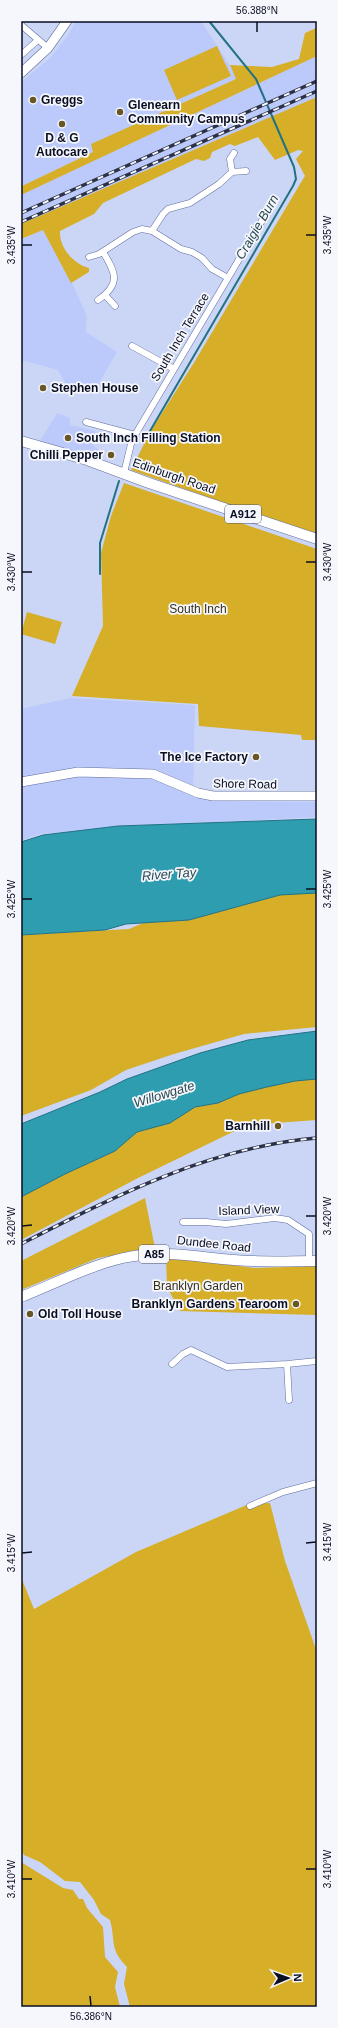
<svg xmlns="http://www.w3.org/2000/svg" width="338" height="2028" font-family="Arial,sans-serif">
<rect width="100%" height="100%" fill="#cbd6f6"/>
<!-- built -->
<path fill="#bbcafb" d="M76,21H201L229,64L236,79L92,144L93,152L22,186L21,82L49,59L67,37Z
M317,56V97L21,224V195Z
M47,228L87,316L86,332L117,352L92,395L66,384L58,370L25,361L21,364V240Z
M57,413L70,418V425L96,431L91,444L101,452L99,460L38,444Z
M70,698L195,705L193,797L221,801L317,802V817L200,823L39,834L21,841V709Z"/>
<!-- green -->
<path fill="#d6ae28" d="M316,28L317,56L21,195V184L22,186L93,152L91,144L236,79L230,65L272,67L299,59L305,33Z
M217,46L231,76L177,100L164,70Z
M317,97V536L131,470L150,432L195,361L303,179L305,176L296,159L303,151L298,150L275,160L258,137L235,146L230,144L212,152L210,158L204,161L196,159L103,203L94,214L60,231C59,247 73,264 89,268V272L71,283L43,230L21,239V224Z
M124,483L317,549V748V740H302L301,735L199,726L198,704L72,696L103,626L101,553L111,516Z
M27,612L62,622L55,644L21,634Z
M317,893V1027L244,1034L174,1054L126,1070L91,1090L21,1116V935L129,929L143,923L189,920L280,895Z
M317,1079V1120L247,1125L138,1178L21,1240V1197L65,1174L115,1151L137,1132L170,1123L195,1107L218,1103L239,1094L267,1087L295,1081Z
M145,1198L155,1248L98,1258L21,1290V1261Z
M166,1256L254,1268L317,1266V1315L180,1311L167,1287Z
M270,1503L285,1561L317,1652V2007H130L124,1984L127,1967C109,1948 116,1943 110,1920L101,1914L94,1900L80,1882L65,1881L40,1862L24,1855L21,1850V1577L34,1609L136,1552L249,1504Z
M21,1862L63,1888L73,1890L79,1899H83L87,1908L103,1927L105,1957L118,1972L115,1987L120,2007H21Z"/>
<!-- water -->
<path fill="#2d9daf" stroke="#227284" d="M317,819V893L280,895L189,920L126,924L105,930L21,935V842L43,835L118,826Z
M317,1031V1079L295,1081L267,1087L239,1094L218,1103L195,1107L170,1123L137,1132L115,1151L65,1174L21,1197V1124L100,1092L127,1079L200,1053L248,1040Z"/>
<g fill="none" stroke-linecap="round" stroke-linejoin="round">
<!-- stream -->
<path stroke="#227284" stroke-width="2" d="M143,443L293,186L296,179L294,167L256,79L209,21
M100,574V543L119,481"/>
<defs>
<path id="street" d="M21,25L48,48
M21,55L38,40
M232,172L246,171
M152,231L163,214L168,209L190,203L219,184L232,172L230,159L234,153
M89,257L99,254L133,232L142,229L152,231L181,249L192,252L202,258L212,269L228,278
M105,295L115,306
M98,300C121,284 116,273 103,252
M132,346L174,369
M86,422L135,435
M124,473L131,444L135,435L273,202
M183,1222H206L226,1224L275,1218L288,1220L309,1234V1261
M172,1364L183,1354L191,1350L227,1367L287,1364L317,1361
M287,1364L289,1400
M250,1506L283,1492L317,1483"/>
<path id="secondary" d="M21,73L48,48L67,21
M21,782L78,772L153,774L198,793L213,796H317"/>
<path id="primary" d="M21,441L87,460L149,483L317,539
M21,1297C54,1284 88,1266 123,1258C170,1248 207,1260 253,1261C274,1262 296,1261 317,1261"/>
</defs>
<!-- street casing -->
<use href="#street" stroke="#5f6d9d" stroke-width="7"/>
<!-- secondary casing -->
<use href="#secondary" stroke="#5f6d9d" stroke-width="10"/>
<!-- primary casing -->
<use href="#primary" stroke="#5f6d9d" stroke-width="11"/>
<!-- street -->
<use href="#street" stroke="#fff" stroke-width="6"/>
<!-- secondary -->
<use href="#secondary" stroke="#fff" stroke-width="9"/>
<!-- primary -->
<use href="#primary" stroke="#fff" stroke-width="10"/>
<defs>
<path id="rail" d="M21,213L317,81
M21,222L317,91
M21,1244C115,1196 210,1147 317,1138"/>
</defs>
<!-- rail casing -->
<use href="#rail" stroke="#2b3146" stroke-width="3.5"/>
<!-- rail -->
<use href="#rail" stroke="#f5f7fd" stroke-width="2" stroke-dasharray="6" stroke-linecap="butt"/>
</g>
<!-- ticks -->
<path fill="none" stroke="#0a0e21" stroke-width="1.5" d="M257,22V32M306,235H316M22,245H32M306,562H316M22,572H32M306,889H316M22,899H32M306,1216H316M22,1226L32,1225M306,1543L316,1542M22,1553L32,1552M306,1869H316M22,1879H32M90,1996L91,2006"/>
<!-- markers -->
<g fill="#685724" stroke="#f5f7fd" stroke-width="1.5">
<circle cx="33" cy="100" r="4"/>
<circle cx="120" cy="112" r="4"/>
<circle cx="62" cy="124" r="4"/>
<circle cx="43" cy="388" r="4"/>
<circle cx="68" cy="438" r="4"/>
<circle cx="111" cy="455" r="4"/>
<circle cx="256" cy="757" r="4"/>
<circle cx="278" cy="1126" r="4"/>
<circle cx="296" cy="1304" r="4"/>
<circle cx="30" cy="1314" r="4"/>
</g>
<g text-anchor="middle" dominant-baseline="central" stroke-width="3.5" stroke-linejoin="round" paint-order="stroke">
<!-- shield labels -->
<g fill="#f5f7fd" stroke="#505463" stroke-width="1">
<rect x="225" y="505" width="36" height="18" rx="3"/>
<rect x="139" y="1245" width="30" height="18" rx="3"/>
</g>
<g font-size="11" font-weight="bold" fill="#0a0e21">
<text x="243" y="514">A912</text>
<text x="154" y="1254">A85</text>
</g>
<!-- poi labels -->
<g font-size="12" font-weight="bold" fill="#0a0e21" stroke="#f5f7fd" text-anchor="start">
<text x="41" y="100">Greggs</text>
<text x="128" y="105">Glenearn<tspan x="128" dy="14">Community Campus</tspan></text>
<text x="62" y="138" text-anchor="middle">D &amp; G<tspan x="62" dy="14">Autocare</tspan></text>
<text x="51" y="388">Stephen House</text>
<text x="76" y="438">South Inch Filling Station</text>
<text x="103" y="455" text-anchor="end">Chilli Pepper</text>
<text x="248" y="757" text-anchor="end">The Ice Factory</text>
<text x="270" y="1126" text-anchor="end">Barnhill</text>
<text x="288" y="1304" text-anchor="end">Branklyn Gardens Tearoom</text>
<text x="38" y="1314">Old Toll House</text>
</g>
<!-- street labels -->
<g font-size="12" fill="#0a0e21" stroke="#f5f7fd">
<text transform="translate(180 337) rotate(-59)">South Inch Terrace</text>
<text transform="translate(174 476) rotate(19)">Edinburgh Road</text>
<text transform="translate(245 784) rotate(1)">Shore Road</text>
<text transform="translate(249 1210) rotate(-2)">Island View</text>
<text transform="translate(214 1244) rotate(6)">Dundee Road</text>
</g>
<!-- park labels -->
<g font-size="12" fill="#372e17" stroke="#f5f7fd">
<text x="198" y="609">South Inch</text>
<text x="198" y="1286">Branklyn Garden</text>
</g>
<!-- water labels -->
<g font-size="13" font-style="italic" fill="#2a4a50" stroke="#f5f7fd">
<text transform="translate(257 227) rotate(-60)">Craigie Burn</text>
<text transform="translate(169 874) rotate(-4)">River Tay</text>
<text transform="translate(164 1094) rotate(-17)">Willowgate</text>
</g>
</g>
<!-- border -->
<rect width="338" height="2028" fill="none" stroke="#f5f7fd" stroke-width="44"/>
<!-- north arrow -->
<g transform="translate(288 1978) rotate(88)" stroke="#f5f7fd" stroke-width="3" paint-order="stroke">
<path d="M0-3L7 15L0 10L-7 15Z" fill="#0a0e21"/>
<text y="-6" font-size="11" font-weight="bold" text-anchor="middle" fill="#0a0e21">N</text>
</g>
<rect x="22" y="22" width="294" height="1984" fill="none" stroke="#0a0e21" stroke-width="1.5"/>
<g font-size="10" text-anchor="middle" fill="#0a0e21">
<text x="257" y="14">56.388°N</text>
<text transform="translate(327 235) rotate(-90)" y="4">3.435°W</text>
<text transform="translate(11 245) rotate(-90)" y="4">3.435°W</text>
<text transform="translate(327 562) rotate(-90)" y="4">3.430°W</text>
<text transform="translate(11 572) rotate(-90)" y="4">3.430°W</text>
<text transform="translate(327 889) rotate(-90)" y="4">3.425°W</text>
<text transform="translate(11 899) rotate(-90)" y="4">3.425°W</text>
<text transform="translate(327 1216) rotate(-90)" y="4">3.420°W</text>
<text transform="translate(11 1226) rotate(-90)" y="4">3.420°W</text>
<text transform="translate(327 1542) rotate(-90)" y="4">3.415°W</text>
<text transform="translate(11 1553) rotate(-90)" y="4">3.415°W</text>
<text transform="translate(327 1869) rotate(-90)" y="4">3.410°W</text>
<text transform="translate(11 1879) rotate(-90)" y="4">3.410°W</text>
<text x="91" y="2020">56.386°N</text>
</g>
</svg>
